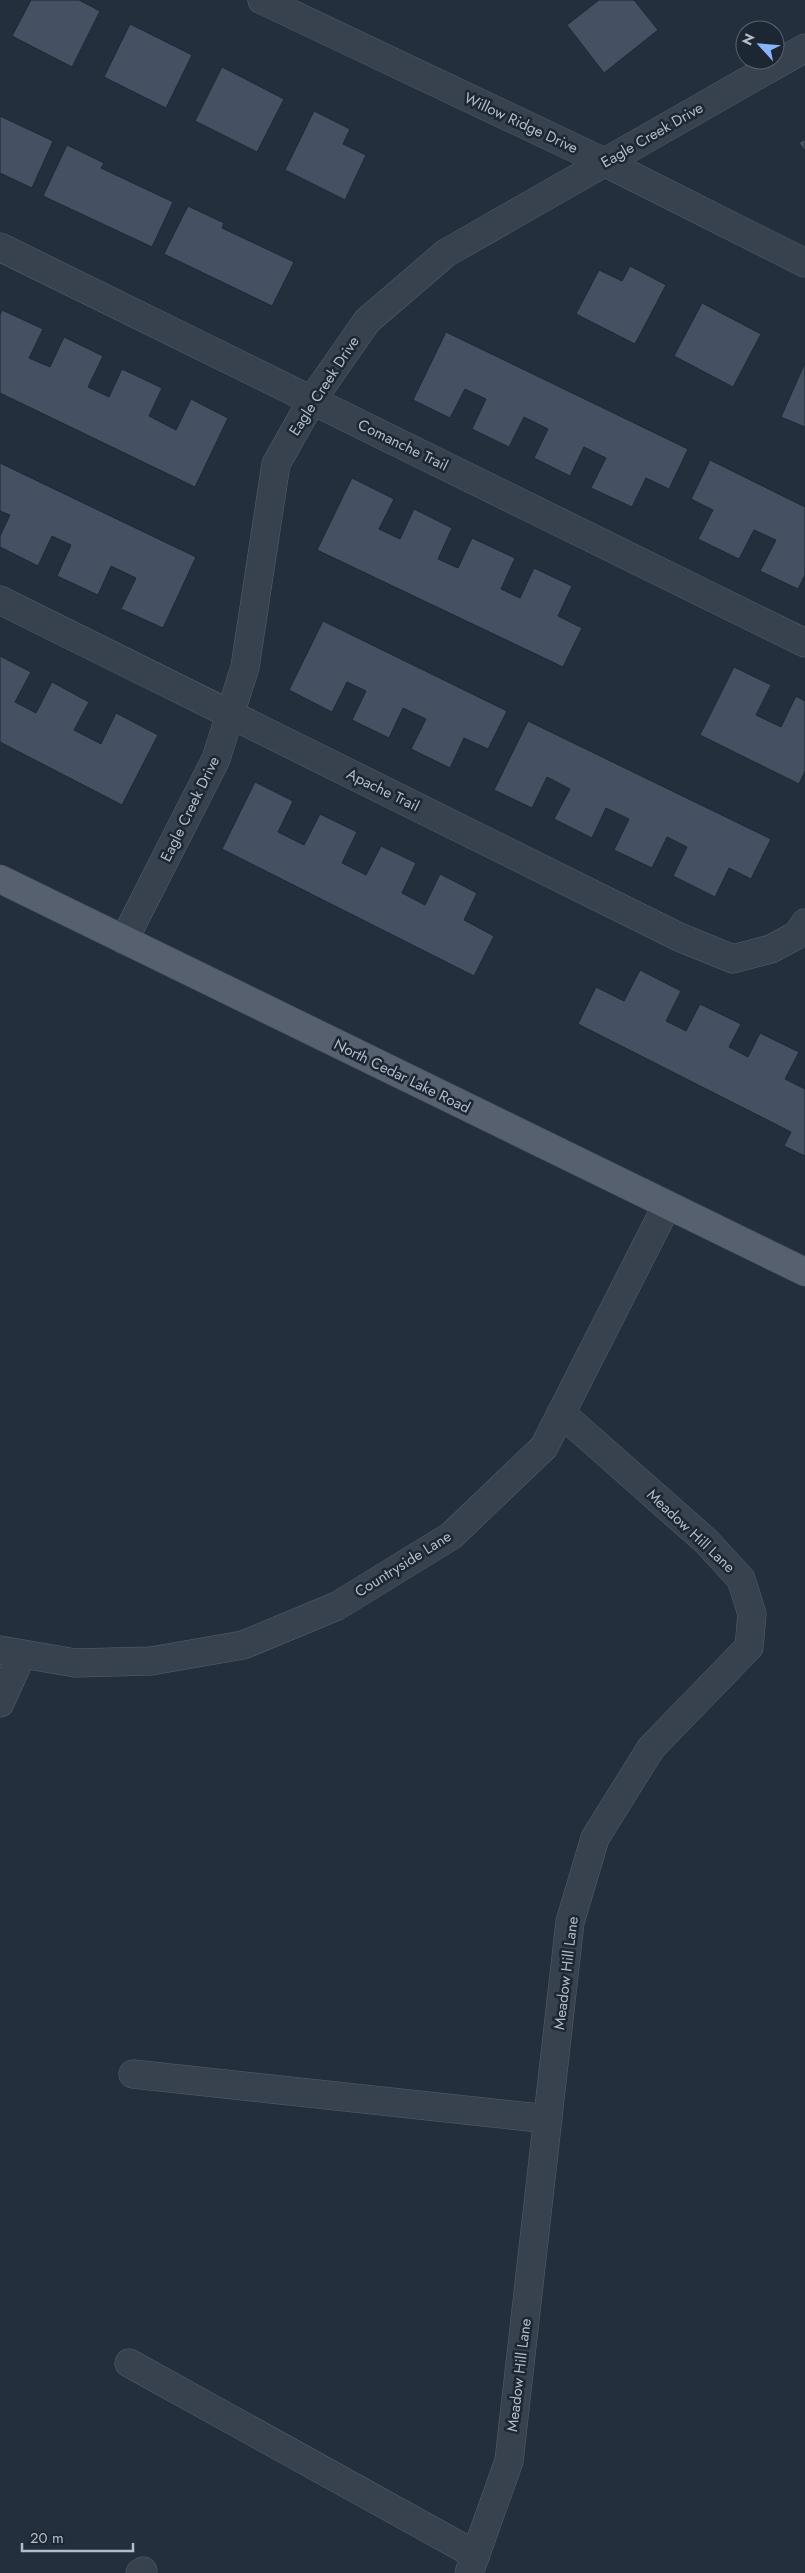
<svg xmlns="http://www.w3.org/2000/svg" width="805" height="2573" font-family="Jost,sans-serif">
<rect width="100%" height="100%" fill="#242f3e"/>
<!-- building -->
<path fill="#455162" stroke="#1f2835" d="M31,0H79L100,11L72,67L12,36Z
M599,0H634L658,30L604,73L567,25Z
M130,24L192,55L166,108L104,77Z
M222,67L284,99L257,152L195,121Z
M314,111L350,129L343,144L366,155L345,200L285,170Z
M0,116L53,141L32,188L0,173Z
M805,139V151L799,143Z
M67,145L104,163L101,168L173,202L152,247L43,196Z
M188,206L224,223L222,228L294,262L272,306L164,254Z
M630,266L666,285L635,344L576,314L599,270L622,281Z
M702,303L761,334L733,387L674,356Z
M2,310L43,329L29,358L50,367L64,337L103,356L88,387L109,397L122,369L162,388L149,416L176,430L191,399L228,418L195,487L0,393V315Z
M446,332L688,449L669,489L646,478L632,507L591,488L606,458L584,447L570,476L534,458L548,429L524,417L509,447L472,429L486,399L465,389L450,418L413,400Z
M805,363V427L781,417Z
M710,460L805,507V575L798,589L760,571L776,540L754,530L739,559L698,539L713,510L691,499Z
M0,463L196,557L163,628L121,609L136,578L111,566L98,595L57,576L71,545L52,536L38,566L0,547V536L10,515L0,511Z
M352,478L394,499L379,529L400,539L414,509L452,528L438,559L458,568L472,538L515,558L501,589L520,598L534,568L572,586L558,616L582,628L563,667L317,550Z
M323,621L507,711L488,749L464,738L450,768L411,749L426,719L403,708L389,738L352,720L366,691L347,682L332,712L289,690Z
M0,656L31,672L15,702L36,713L52,682L89,702L74,730L101,744L116,713L158,735L122,805L0,742Z
M734,667L771,685L756,715L781,727L796,696L805,701V771L799,784L700,735Z
M528,721L771,839L751,879L729,868L715,897L673,876L687,847L667,837L652,868L614,850L629,819L606,808L592,838L554,819L570,789L547,777L532,808L494,790Z
M255,782L293,801L278,832L304,845L320,814L357,832L342,863L366,875L381,846L416,863L402,893L425,905L440,874L477,893L464,920L494,936L474,976L222,849Z
M640,970L681,991L666,1021L686,1031L700,1004L741,1024L729,1047L748,1057L760,1033L799,1052L785,1079L805,1089V1156L784,1146L791,1132L578,1024L596,987L624,1001Z"/>
<g fill="none" stroke-linecap="round" stroke-linejoin="round">
<defs>
<path id="minor" d="M262,0L604,162L805,263
M0,247L805,643
M0,600L679,937L733,959L771,949L797,935L805,923
M124,940L216,759L245,667L276,464L312,400L367,321L446,253L805,48
M0,1650L75,1663L151,1661L243,1645L337,1606L451,1536L544,1447L667,1205
M0,1703L22,1654
M133,2074L548,2119
M129,2363L476,2555
M140,2573L143,2571
M469,2573L509,2461L570,1922L595,1838L651,1748L749,1647L752,1614L741,1579L706,1541L561,1413"/>
<path id="major" d="M0,879L805,1272"/>
</defs>
<!-- minor casing -->
<use href="#minor" stroke="#565f6c" stroke-width="29"/>
<!-- major casing -->
<use href="#major" stroke="#414a57" stroke-width="29"/>
<!-- minor -->
<use href="#minor" stroke="#38414e" stroke-width="28"/>
<!-- major -->
<use href="#major" stroke="#56606e" stroke-width="28"/>
</g>
<g text-anchor="middle" dominant-baseline="central" stroke-width="5" stroke-linejoin="round" paint-order="stroke">
<!-- street labels -->
<g font-size="15" fill="#b4bcc9" stroke="#1d2633">
<text transform="translate(521 123) rotate(25)">Willow Ridge Drive</text>
<text transform="translate(652 135) rotate(-30)">Eagle Creek Drive</text>
<text transform="translate(324 386) rotate(-57)">Eagle Creek Drive</text>
<text transform="translate(403 445) rotate(26)">Comanche Trail</text>
<text transform="translate(383 790) rotate(26)">Apache Trail</text>
<text transform="translate(190 809) rotate(-64)">Eagle Creek Drive</text>
<text transform="translate(402 1076) rotate(26)">North Cedar Lake Road</text>
<text transform="translate(691 1531) rotate(43)">Meadow Hill Lane</text>
<text transform="translate(403 1564) rotate(-32)">Countryside Lane</text>
<text transform="translate(566 1973) rotate(-83)">Meadow Hill Lane</text>
<text transform="translate(519 2375) rotate(-83)">Meadow Hill Lane</text>
</g>
</g>
<!-- north arrow -->
<g transform="translate(760 45) rotate(296)"><circle r="24" fill="#1d2633" stroke="#59626f"/>
<path d="M0-4L9 19L0 12L-9 19Z" fill="#8ab4f8"/>
<text y="-8" font-size="14" font-weight="bold" text-anchor="middle" fill="#b4bcc9">N</text>
</g>
<!-- scale -->
<path d="M22 2543v8h111v-8" fill="none" stroke="#b4bcc9" stroke-width="2.5"/>
<text x="30" y="2543" font-size="15" fill="#b4bcc9" stroke="#1d2633" stroke-width="4" paint-order="stroke">20 m</text>
</svg>
